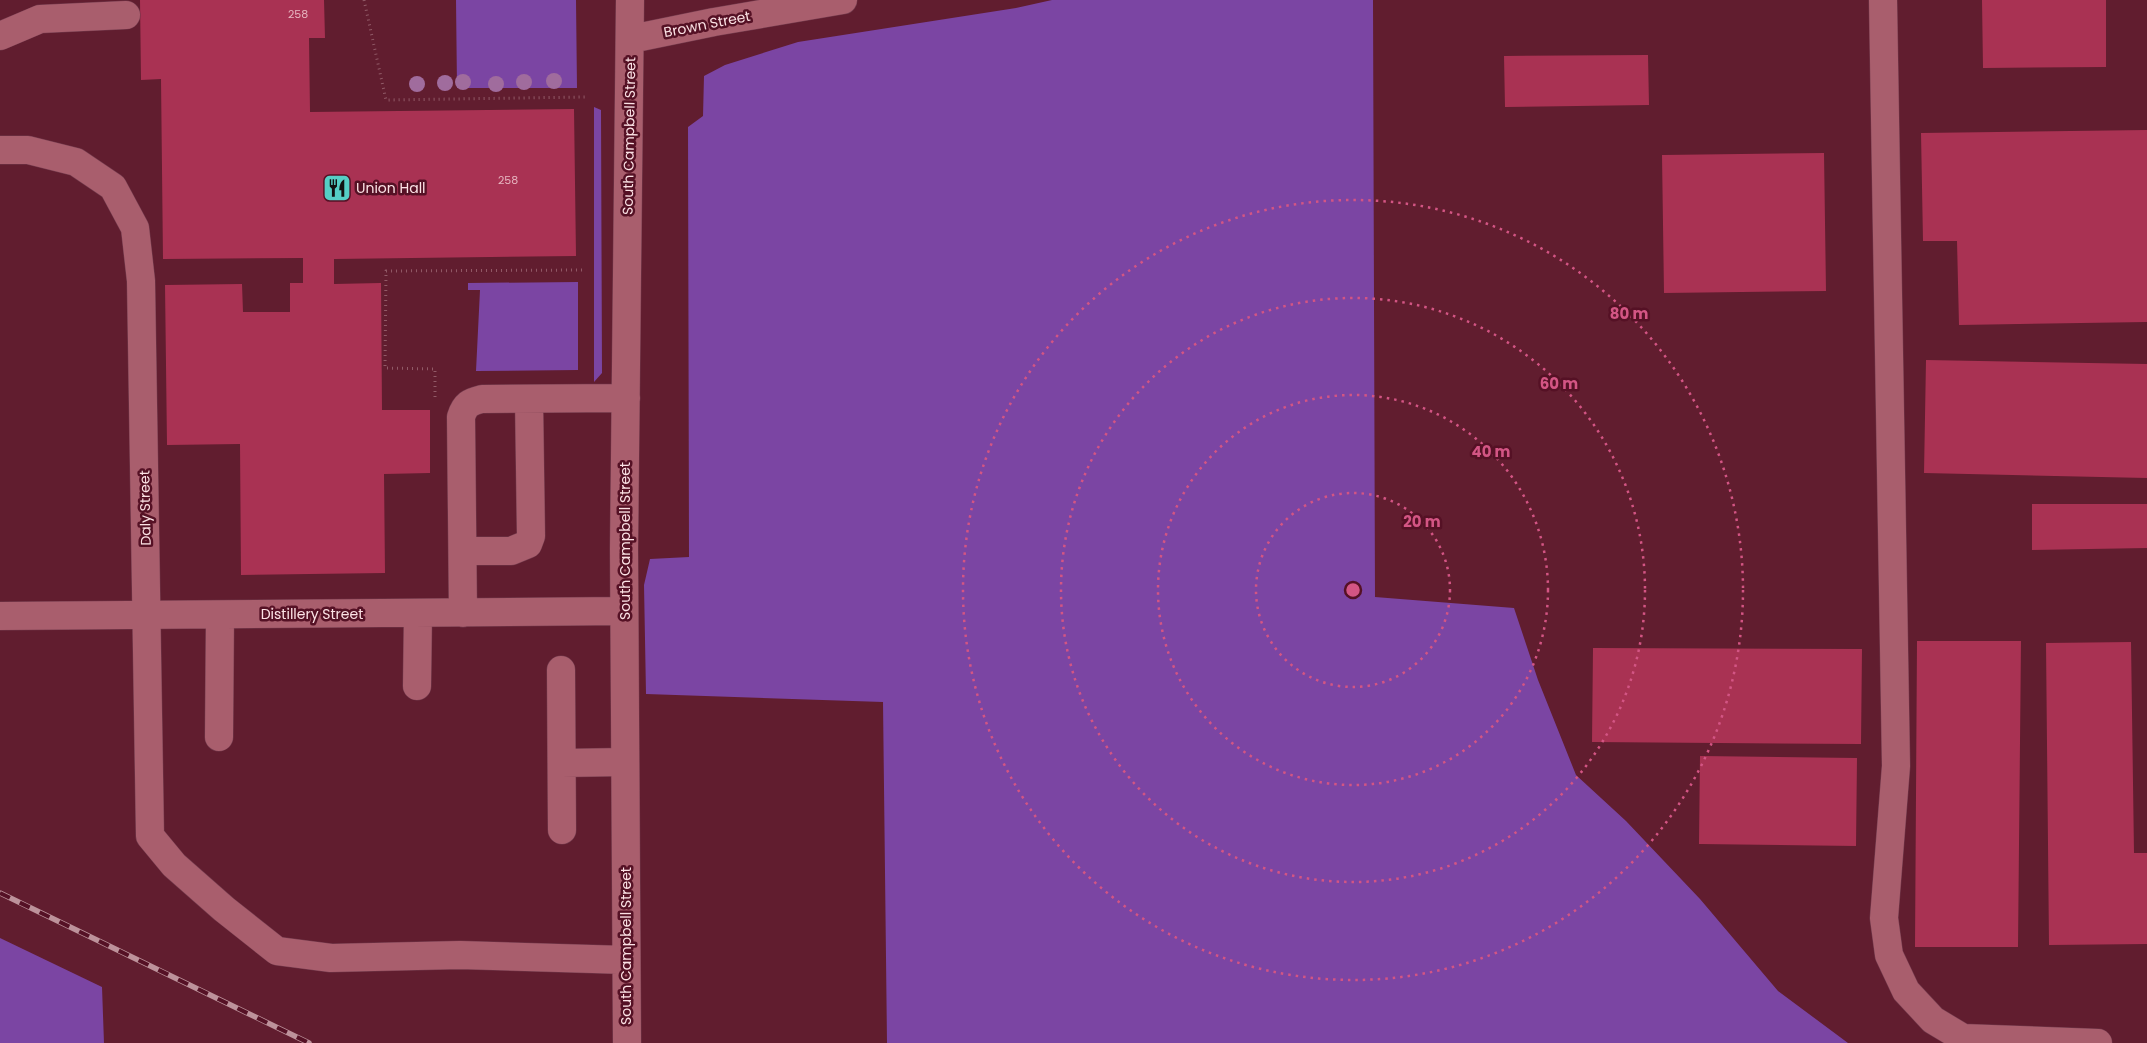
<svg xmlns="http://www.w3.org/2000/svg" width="2147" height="1043" font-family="Poppins,sans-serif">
<rect width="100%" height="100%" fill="#611d2f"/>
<!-- green -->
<path fill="#7b45a3" d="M456,0H576L577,88H457Z
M1052,0H1373L1375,597L1514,608L1538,680L1576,775L1626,821L1700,899L1778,991L1848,1043H887L883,702L646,694L644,585L650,559L689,557L688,127L703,116L704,76L725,65L798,42L1016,8Z
M594,107L601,110L602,373L594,382Z
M578,282V370L476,371L480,290H468V283Z
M0,938L102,987L104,1043H0Z"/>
<!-- building -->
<path fill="#a93253" d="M140,0H324L325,38H309L310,112L574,109L576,256L334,259V284L381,283L382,410H430V473L384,474L385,573L241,575L240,444L167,445L165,285L242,284L243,312H290V283H303V258L163,259L161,79L141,80Z
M1982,0H2106V67L1983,68Z
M1648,55L1649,105L1505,107L1504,56Z
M2147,130V322L1959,325L1957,241H1923L1921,133Z
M1824,153L1826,291L1664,293L1662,155Z
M1926,360L2147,364V478L1924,473Z
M2032,504H2147V548L2032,550Z
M1917,641H2021L2018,947H1915Z
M2131,642L2134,853H2147V944L2049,945L2046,643Z
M1593,648L1862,649L1861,744L1592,742Z
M1700,756L1857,758L1856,846L1699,844Z"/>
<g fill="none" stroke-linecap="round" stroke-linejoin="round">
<defs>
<path id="minor" d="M1883,0L1896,766L1884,918L1889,955L1906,991L1933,1020L1963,1038L2098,1043
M0,36L40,19L126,15
M631,39L714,22L843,0
M0,150H28L76,162L113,187L135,228L141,281L150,836L174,865L224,909L277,951L331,958L460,955L626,960
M463,551H511L528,544L531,536L529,399
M463,613L461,417C465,404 470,402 482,399L626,398
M0,616L624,611
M561,670L562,830
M417,686L418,613
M219,737L220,615
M562,763L625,762
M627,1043L624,549L630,0"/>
</defs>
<!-- minor casing -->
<use href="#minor" stroke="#733b4d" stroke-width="29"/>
<!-- path -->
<path stroke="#915a67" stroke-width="3" stroke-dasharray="1 4" stroke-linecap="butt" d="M364,0L386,100L585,97
M435,397V369L385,368L386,271L585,270"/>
<!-- minor -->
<use href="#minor" stroke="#a95e6d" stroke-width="28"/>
<defs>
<path id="rail" d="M0,893L309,1043"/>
</defs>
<!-- rail casing -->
<use href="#rail" stroke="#bd929b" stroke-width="5.5"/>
<!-- rail -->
<use href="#rail" stroke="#551125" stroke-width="4" stroke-dasharray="11" stroke-linecap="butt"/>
</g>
<!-- trees -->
<g fill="#a06c9d">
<circle cx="554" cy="81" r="8"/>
<circle cx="463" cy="82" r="8"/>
<circle cx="524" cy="82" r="8"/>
<circle cx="445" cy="83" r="8"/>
<circle cx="417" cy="84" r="8"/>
<circle cx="496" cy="84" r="8"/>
</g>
<!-- distance rings -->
<g fill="none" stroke="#d35584" stroke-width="2.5" stroke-dasharray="2.5 5">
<circle cx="1353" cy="590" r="97"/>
<circle cx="1353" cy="590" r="195"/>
<circle cx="1353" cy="590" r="292"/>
<circle cx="1353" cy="590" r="390"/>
</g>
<!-- icons -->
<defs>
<symbol id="restaurant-square" viewBox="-11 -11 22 22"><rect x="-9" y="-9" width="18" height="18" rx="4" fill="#55cec5" stroke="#551125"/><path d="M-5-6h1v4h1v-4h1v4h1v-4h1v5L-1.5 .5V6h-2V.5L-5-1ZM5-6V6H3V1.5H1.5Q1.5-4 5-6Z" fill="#111"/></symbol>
</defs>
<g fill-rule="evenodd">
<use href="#restaurant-square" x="321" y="172" width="32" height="32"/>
</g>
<g text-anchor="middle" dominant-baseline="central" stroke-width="5" stroke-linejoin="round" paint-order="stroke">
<!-- number labels -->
<g font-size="11" fill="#e7b6c0">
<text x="298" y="14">258</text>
<text x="508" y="180">258</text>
</g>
<!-- street labels -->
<g font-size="14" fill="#fce2e5" stroke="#551125">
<text transform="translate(707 24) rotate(-11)">Brown Street</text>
<text transform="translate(629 136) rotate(-89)">South Campbell Street</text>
<text transform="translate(145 508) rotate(-91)">Daly Street</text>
<text transform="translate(625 541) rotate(-90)">South Campbell Street</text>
<text x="312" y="614">Distillery Street</text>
<text transform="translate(626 946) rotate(-90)">South Campbell Street</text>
</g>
<!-- poi labels -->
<g font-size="14" fill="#fce2e5" stroke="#551125" text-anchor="start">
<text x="356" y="188">Union Hall</text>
</g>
</g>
<circle cx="1353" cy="590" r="8" fill="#d35584" stroke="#551125" stroke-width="2.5"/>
<g font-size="15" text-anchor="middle" font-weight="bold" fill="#d35584" stroke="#551125" stroke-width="5" stroke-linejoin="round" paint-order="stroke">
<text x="1629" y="319">80 m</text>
<text x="1559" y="389">60 m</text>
<text x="1491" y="457">40 m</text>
<text x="1422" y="527">20 m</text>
</g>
</svg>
